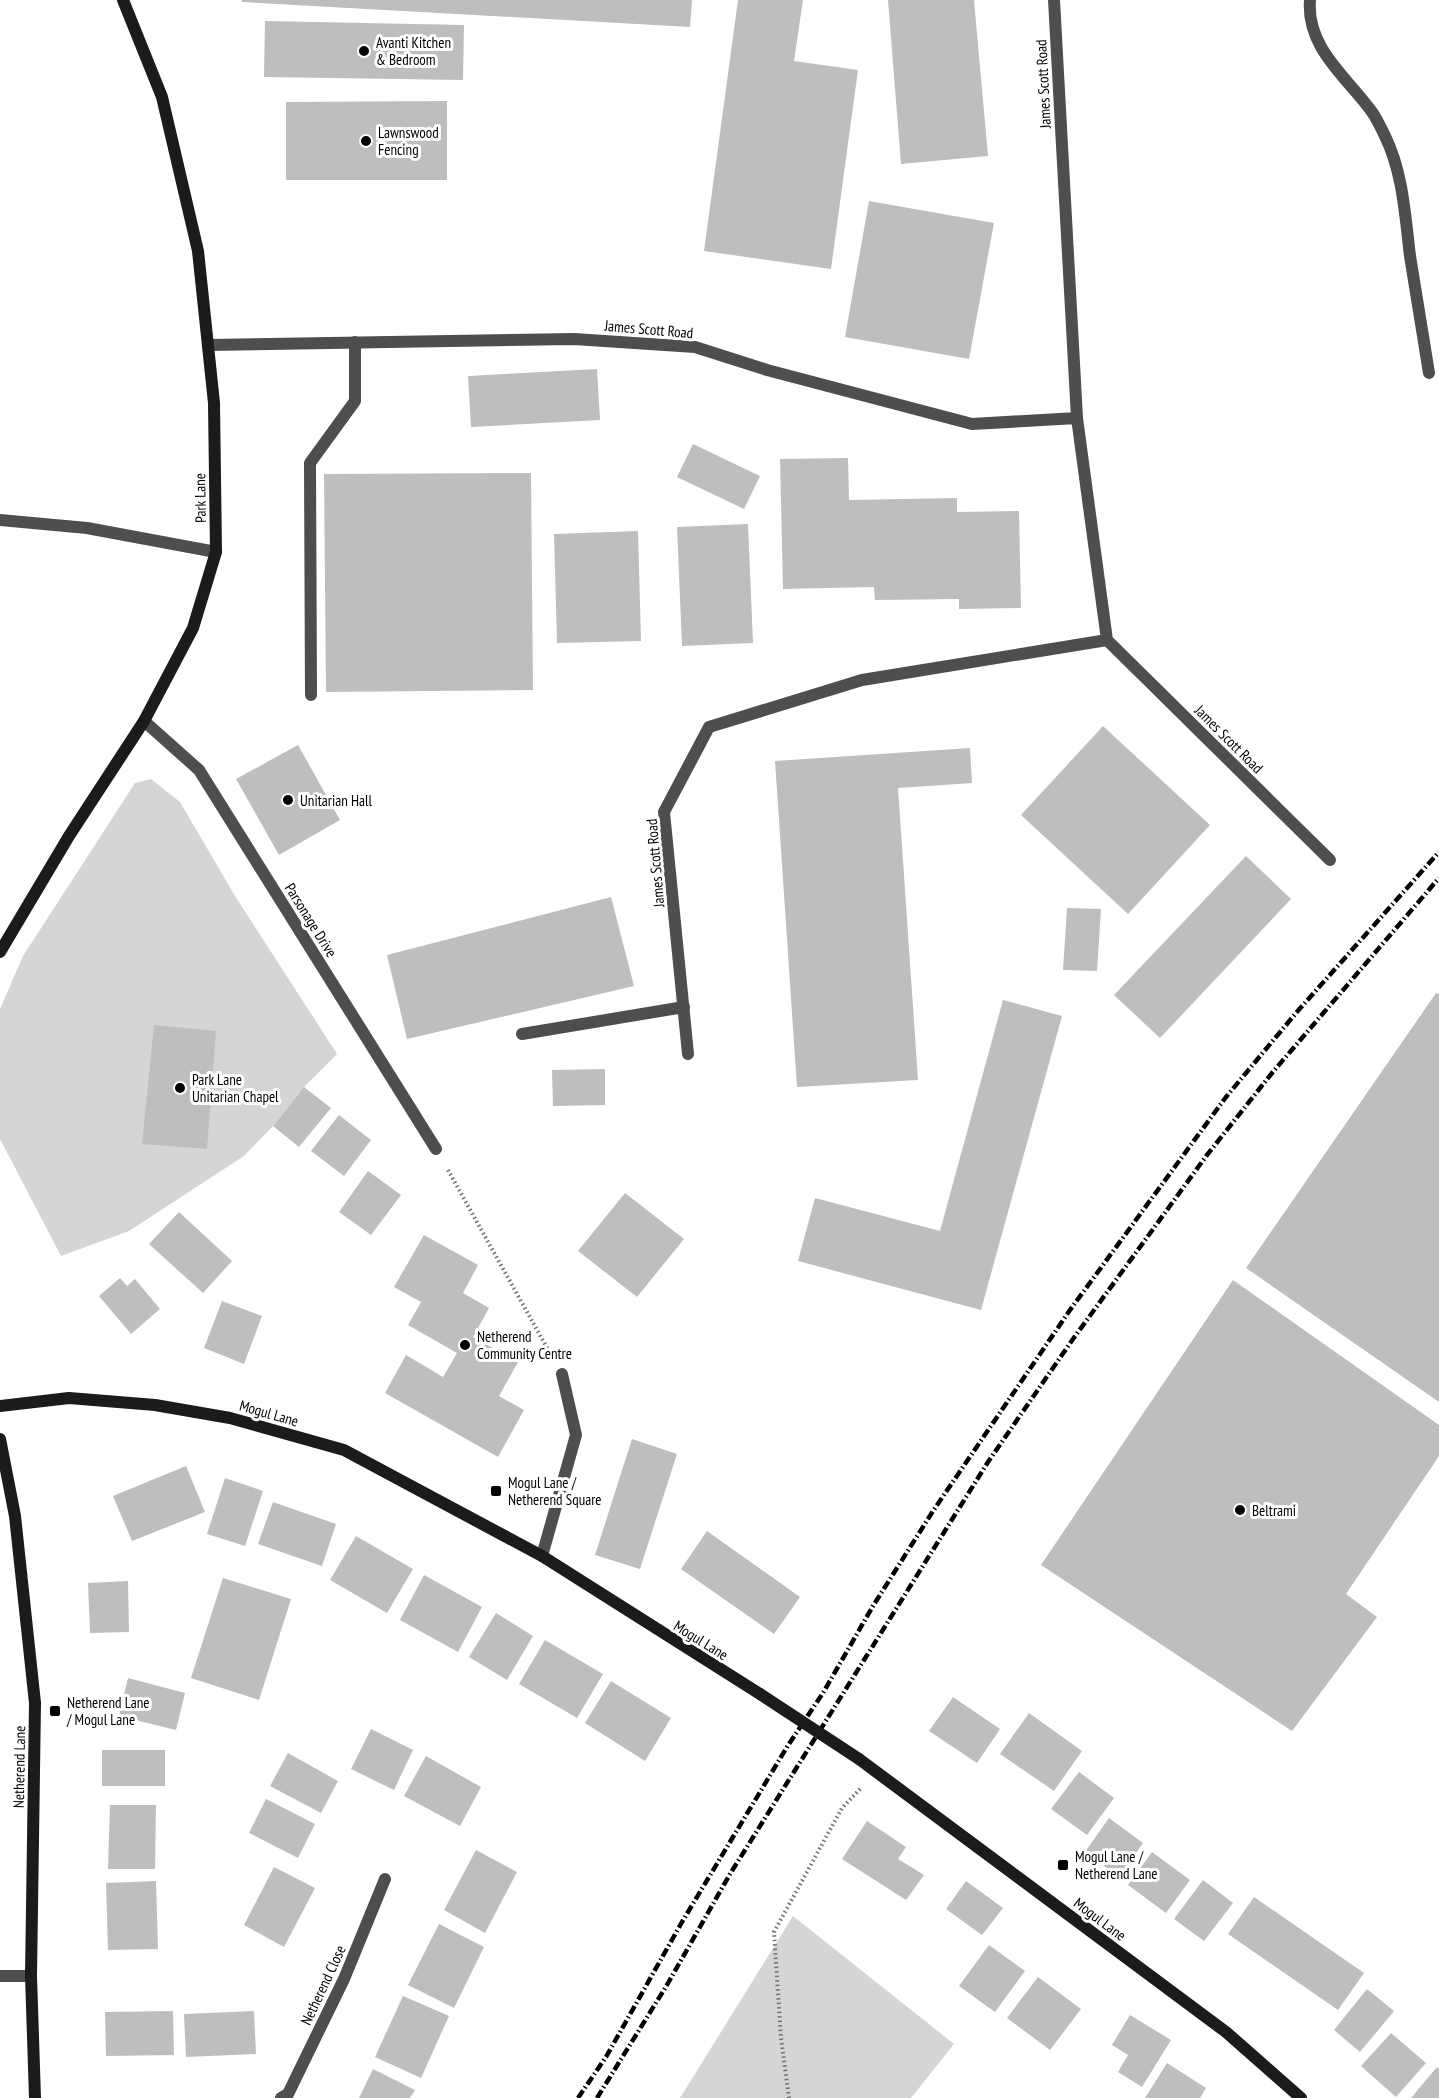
<svg xmlns="http://www.w3.org/2000/svg" width="1439" height="2098" font-family="'PT Sans Narrow',sans-serif">
<rect width="100%" height="100%" fill="#fff"/>
<!-- green -->
<path fill="#d5d5d5" d="M151,779L180,802L235,896L337,1054L304,1087L273,1126L244,1156L129,1231L61,1256L0,1139V1009L23,956L135,783Z
M793,1916L954,2044L911,2098H680Z"/>
<!-- building -->
<path fill="#bebebe" d="M242,0H692L690,27L242,2Z
M738,0H803L794,61L858,70L831,269L704,251Z
M888,0H974L988,156L901,164Z
M265,21L464,25L463,80L264,77Z
M447,101V180H286V102Z
M869,201L994,223L969,359L845,337Z
M597,369L600,420L471,427L468,376Z
M693,444L760,476L744,509L677,477Z
M848,458L849,500L957,498V512L1019,511L1021,608L959,609V599L875,600L874,587L783,589L780,459Z
M531,473L533,690L326,692L324,474Z
M748,524L753,643L682,646L677,527Z
M638,531L641,641L557,643L554,534Z
M1103,726L1210,825L1128,914L1021,815Z
M298,745L340,820L279,855L236,779Z
M970,748L972,783L898,788L918,1080L797,1087L775,761Z
M1246,856L1291,899L1160,1038L1114,995Z
M611,897L634,986L407,1039L387,955Z
M1067,908L1101,909L1097,971L1063,970Z
M1436,993L1439,994V1402L1246,1268Z
M1003,1000L1062,1016L981,1310L798,1261L815,1198L940,1231Z
M154,1025L216,1031L207,1149L142,1144Z
M605,1069V1105L553,1106L552,1070Z
M304,1087L331,1108L299,1147L273,1126Z
M339,1115L371,1140L344,1176L311,1151Z
M368,1171L401,1195L371,1235L339,1212Z
M625,1193L684,1239L637,1297L578,1251Z
M179,1212L232,1261L203,1293L149,1244Z
M424,1235L478,1265L463,1293L489,1308L473,1337L518,1362L499,1396L524,1410L498,1457L385,1393L406,1355L443,1377L457,1353L408,1325L421,1302L394,1287Z
M120,1278L127,1286L135,1279L160,1309L131,1334L99,1296Z
M1233,1280L1439,1425V1456L1346,1594L1377,1617L1292,1731L1041,1565Z
M222,1301L262,1316L244,1364L204,1348Z
M632,1439L677,1454L640,1569L595,1555Z
M186,1466L205,1512L132,1541L113,1496Z
M225,1478L263,1491L245,1546L207,1534Z
M273,1502L336,1524L322,1566L258,1544Z
M707,1531L800,1597L774,1634L681,1569Z
M356,1536L413,1569L387,1613L330,1580Z
M424,1575L482,1607L458,1652L400,1620Z
M223,1578L291,1599L259,1700L191,1678Z
M128,1581L129,1632L90,1633L88,1583Z
M496,1613L533,1636L507,1680L469,1657Z
M545,1640L603,1674L577,1718L519,1684Z
M128,1678L185,1693L176,1730L119,1716Z
M611,1681L671,1718L645,1761L585,1723Z
M953,1697L1000,1729L977,1763L929,1731Z
M1029,1713L1082,1751L1054,1791L1000,1754Z
M371,1729L413,1750L394,1790L351,1769Z
M102,1750H165V1786H102Z
M288,1753L338,1781L321,1813L270,1786Z
M426,1756L481,1787L460,1826L404,1796Z
M1079,1772L1114,1798L1087,1835L1051,1809Z
M266,1799L315,1824L298,1858L249,1833Z
M110,1805H156L155,1869H108Z
M1109,1818L1143,1843L1119,1877L1085,1852Z
M867,1821L906,1847L898,1859L924,1875L906,1900L842,1859Z
M476,1850L517,1872L485,1933L444,1910Z
M1152,1852L1190,1880L1166,1913L1128,1885Z
M274,1867L315,1888L284,1947L244,1925Z
M1203,1880L1233,1903L1204,1941L1174,1919Z
M156,1881L158,1949L108,1950L106,1883Z
M966,1881L1003,1908L982,1935L946,1909Z
M1254,1897L1364,1973L1338,2010L1228,1934Z
M439,1924L484,1947L454,2008L408,1985Z
M989,1945L1025,1971L995,2012L959,1986Z
M1038,1977L1081,2009L1050,2050L1007,2018Z
M1367,1989L1394,2011L1360,2052L1334,2030Z
M403,1996L449,2016L421,2078L375,2057Z
M173,2011L174,2055L106,2056L105,2012Z
M254,2011L256,2054L186,2057L184,2014Z
M1130,2015L1171,2040L1142,2087L1118,2072L1128,2055L1112,2045Z
M1391,2033L1426,2063L1396,2097L1361,2066Z
M1167,2063L1206,2088L1200,2098H1145Z
M1437,2067L1439,2069V2098H1411Z
M373,2069L415,2090L410,2098H359Z"/>
<g fill="none" stroke-linecap="round" stroke-linejoin="round">
<!-- path -->
<path stroke="#707070" stroke-width="4" stroke-dasharray="1.5 3" stroke-linecap="butt" d="M448,1170L551,1355
M789,2098L781,2038L774,1932L842,1808L861,1788"/>
<!-- lane -->
<path stroke="#4e4e4e" stroke-width="12" d="M1310,0C1306,48 1347,77 1372,112C1377,119 1381,128 1385,136C1403,173 1405,215 1410,256C1416,295 1423,334 1429,373
M311,695L310,463L355,401V342
M522,1034L684,1007"/>
<!-- street -->
<path stroke="#4e4e4e" stroke-width="12" d="M1054,0L1077,418
M208,345L574,339L695,347L767,370L972,424L1077,418L1107,640L862,680L709,727L664,812L688,1054
M0,520L87,528L216,552
M1107,640L1330,860
M144,721L199,770L436,1149
M542,1556L576,1435L562,1374
M0,1976H31
M281,2098L288,2094L344,1979L385,1879"/>
<!-- secondary -->
<path stroke="#1b1b1b" stroke-width="12" d="M0,952L69,836L144,721L193,628L216,552L214,403L198,251L162,97L123,0
M0,1406L69,1398L155,1405L230,1418L344,1450L542,1556L760,1694
M0,1439L15,1516L35,1703L31,1976L35,2098
M859,1759L1226,2032L1301,2098"/>
<!-- rail -->
<path stroke="#000" stroke-width="4.5" stroke-dasharray="9 3 1.5 3" stroke-linecap="butt" d="M578,2098L606,2057L682,1922L787,1747L823,1693L873,1606L933,1511L1070,1310L1226,1097L1296,1013L1439,852
M597,2098L667,1985L730,1874L988,1462L1073,1339L1207,1155L1272,1073L1439,878"/>
<!-- secondary-bridge -->
<path stroke="#1b1b1b" stroke-width="12" d="M760,1694L859,1759"/>
</g>
<!-- markers -->
<g fill="#000" stroke="#fff" stroke-width="2">
<circle cx="364" cy="51" r="6"/>
<circle cx="366" cy="141" r="6"/>
<circle cx="288" cy="800" r="6"/>
<circle cx="180" cy="1088" r="6"/>
<circle cx="465" cy="1345" r="6"/>
<rect x="490" y="1485" width="12" height="12" rx="3"/>
<circle cx="1240" cy="1510" r="6"/>
<rect x="49" y="1705" width="12" height="12" rx="3"/>
<rect x="1057" y="1859" width="12" height="12" rx="3"/>
</g>
<g text-anchor="middle" dominant-baseline="central" stroke-width="6" stroke-linejoin="round" paint-order="stroke">
<!-- poi labels -->
<g font-size="15" fill="#000" stroke="#fff" text-anchor="start">
<text x="376" y="42">Avanti Kitchen<tspan x="376" dy="17">&amp; Bedroom</tspan></text>
<text x="378" y="132">Lawnswood<tspan x="378" dy="17">Fencing</tspan></text>
<text x="300" y="800">Unitarian Hall</text>
<text x="192" y="1079">Park Lane<tspan x="192" dy="17">Unitarian Chapel</tspan></text>
<text x="477" y="1336">Netherend<tspan x="477" dy="17">Community Centre</tspan></text>
<text x="508" y="1482">Mogul Lane /<tspan x="508" dy="17">Netherend Square</tspan></text>
<text x="1252" y="1510">Beltrami</text>
<text x="67" y="1702">Netherend Lane<tspan x="67" dy="17">/ Mogul Lane</tspan></text>
<text x="1075" y="1856">Mogul Lane /<tspan x="1075" dy="17">Netherend Lane</tspan></text>
</g>
<!-- street labels -->
<g font-size="15" fill="#000" stroke="#fff">
<text transform="translate(1043 84) rotate(-93)">James Scott Road</text>
<text transform="translate(649 329) rotate(5)">James Scott Road</text>
<text transform="translate(200 498) rotate(-91)">Park Lane</text>
<text transform="translate(1229 739) rotate(45)">James Scott Road</text>
<text transform="translate(655 863) rotate(-95)">James Scott Road</text>
<text transform="translate(311 920) rotate(58)">Parsonage Drive</text>
<text transform="translate(269 1413) rotate(16)">Mogul Lane</text>
<text transform="translate(701 1640) rotate(32)">Mogul Lane</text>
<text transform="translate(19 1767) rotate(-89)">Netherend Lane</text>
<text transform="translate(1100 1919) rotate(37)">Mogul Lane</text>
<text transform="translate(323 1985) rotate(-65)">Netherend Close</text>
</g>
</g>
</svg>
